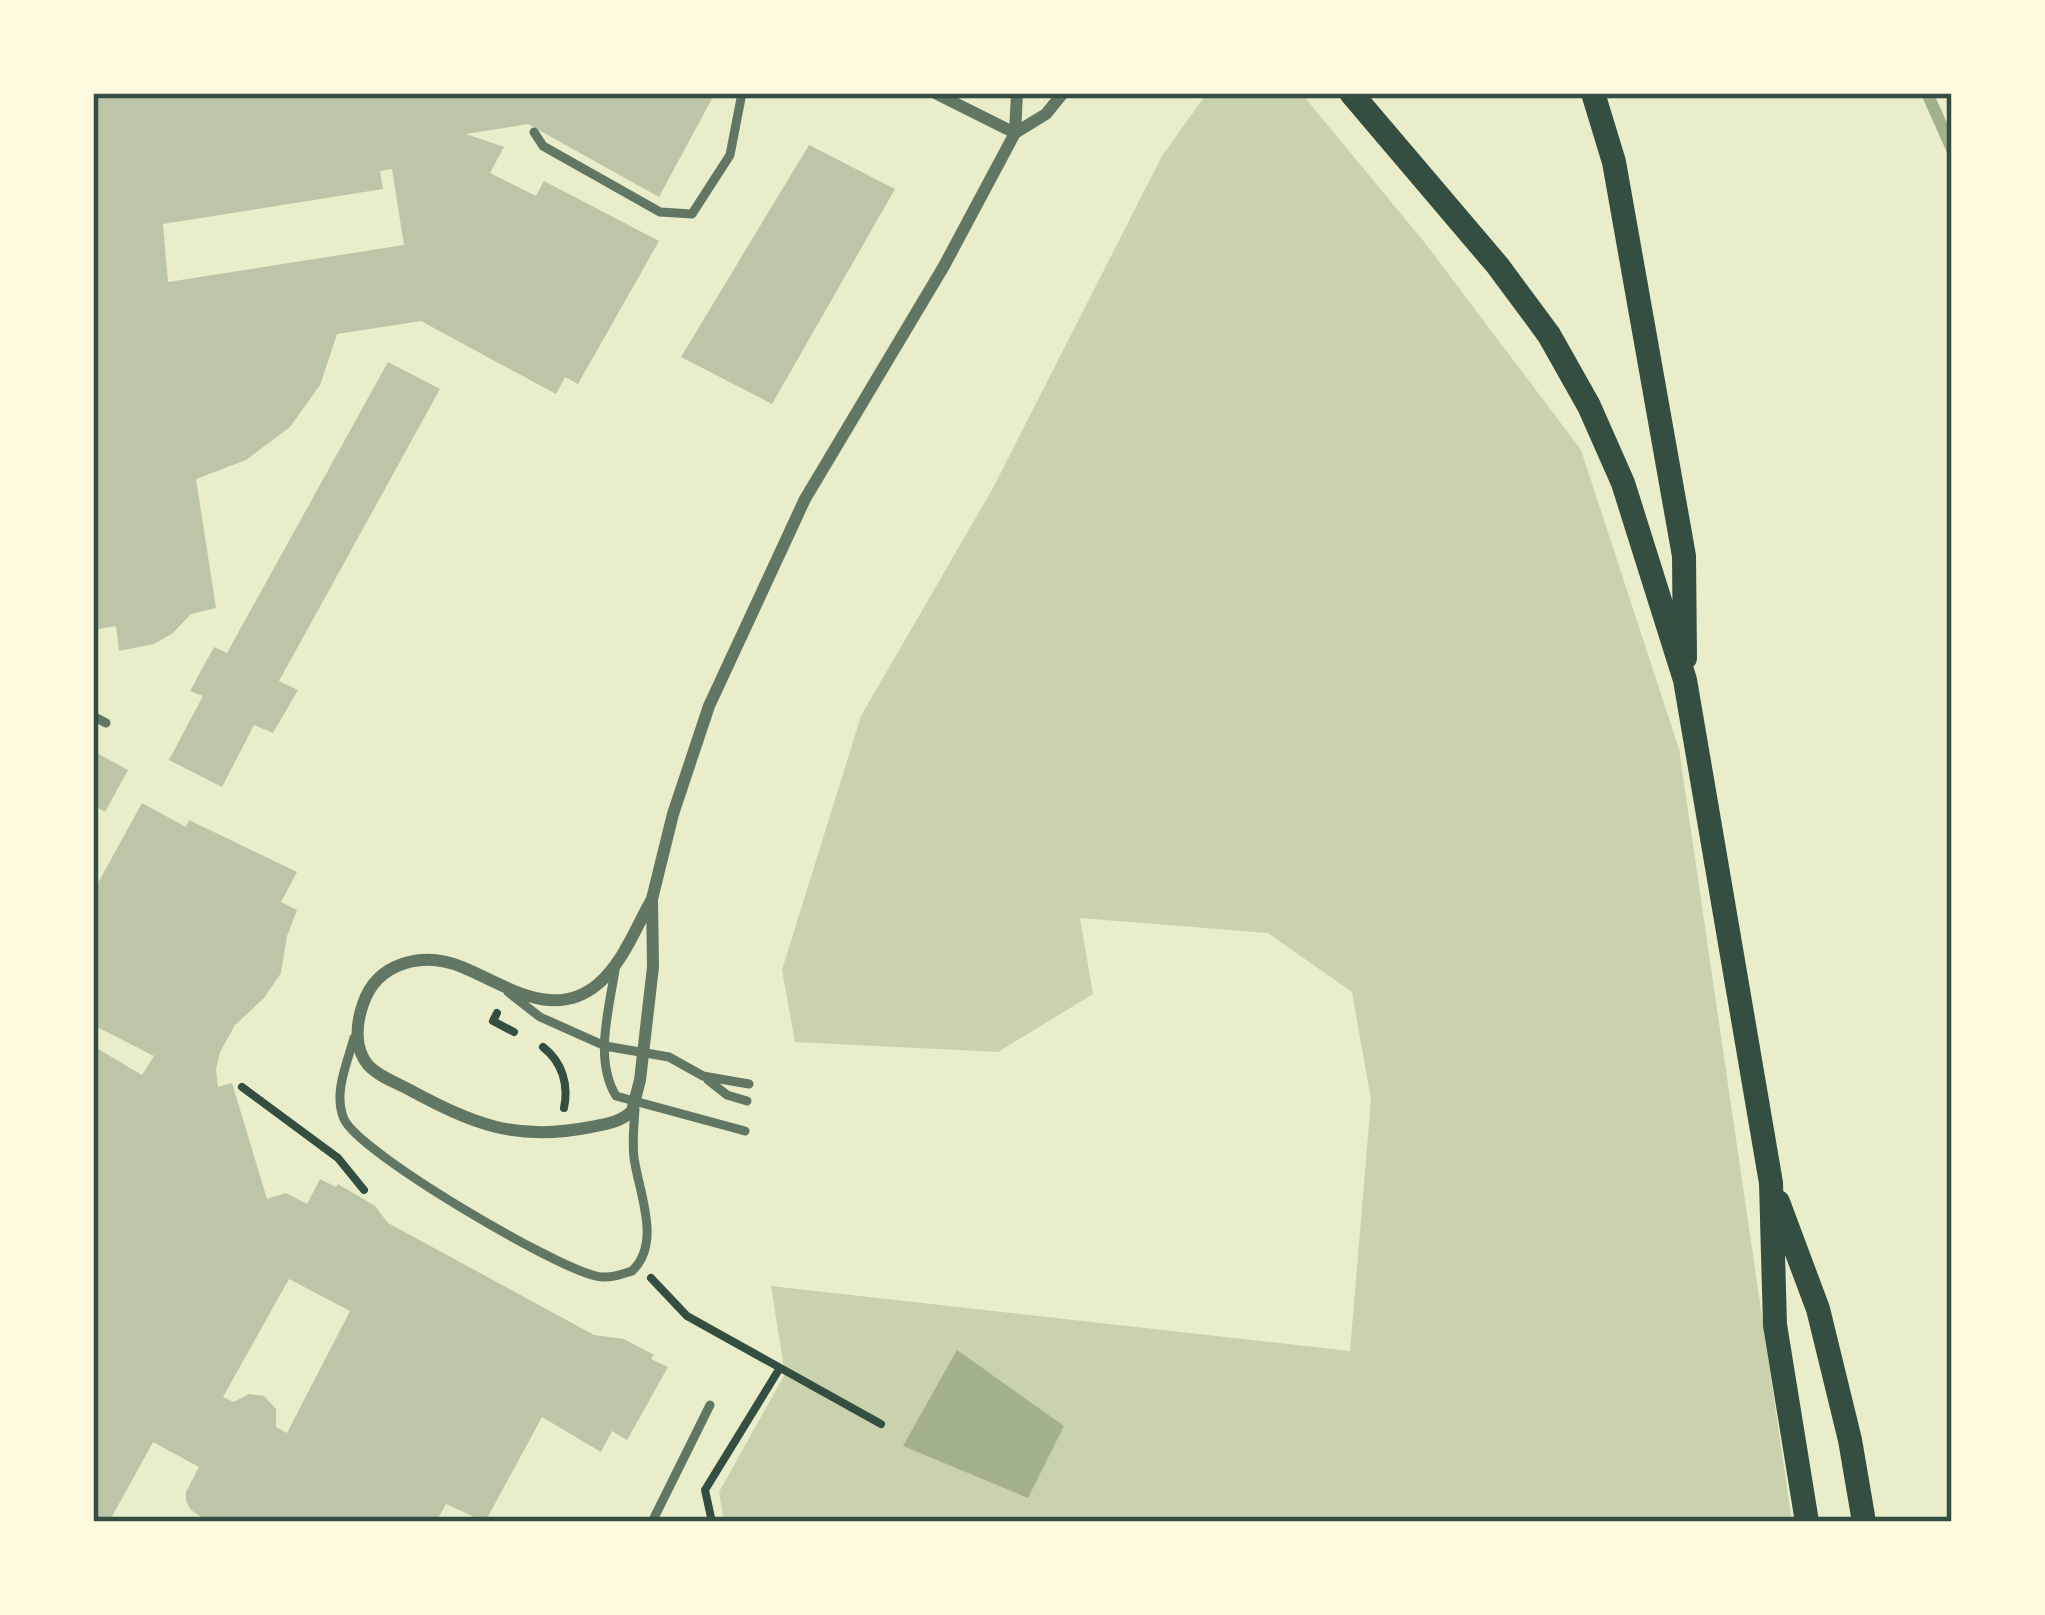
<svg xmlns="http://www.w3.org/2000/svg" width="2045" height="1615" font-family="'Titillium Web',sans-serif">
<rect width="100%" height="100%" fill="#e9edc9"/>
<!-- green -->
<path fill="#cad2ad" d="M1207,93H1301L1425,243L1581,450L1679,749L1792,1522H724L719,1492L785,1374L771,1286L1350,1351L1371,1100L1352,992L1268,933L1080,918L1093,994L998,1052L795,1042L782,970L861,716L993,488L1162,156Z"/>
<!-- water -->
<path fill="#a3b18a" d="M957,1350L1064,1426L1028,1498L903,1446Z"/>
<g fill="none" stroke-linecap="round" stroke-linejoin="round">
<!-- stream -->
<path stroke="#a3b18a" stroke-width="12" d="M1927,93L1952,149"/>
</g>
<!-- building -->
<path fill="#bcc5a7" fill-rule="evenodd" d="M93,93H715L659,197L528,124L466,134L504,147L490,173L536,196L544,181L659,241L578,384L565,377L556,394L421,321L337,334L320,385L290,427L246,460L196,479L216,608L191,614L173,633L154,644L119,651L116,626L93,630ZM392,169L404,245L168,282L163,224L383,189L380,171Z
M809,145L895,189L772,404L681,357Z
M388,362L440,389L279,681L298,690L273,733L254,725L222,787L169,760L203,696L190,691L214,647L227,653Z
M93,751L128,770L105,812L93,805Z
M142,803L186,827L189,820L297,872L281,902L297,910L287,936L281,973L264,998L235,1025L220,1052L216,1069L218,1087L232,1083L267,1199L286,1193L307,1204L320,1179L336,1187L338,1184L375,1206L388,1223L594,1335L624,1339L654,1355L651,1359L668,1367L627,1440L612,1431L601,1452L542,1417L485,1522L446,1504L436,1522H208L191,1510L186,1501V1492L199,1467L153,1442L109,1522H93V1046L142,1075L154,1056L93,1025V892ZM289,1279L350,1311L287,1433L276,1427V1409L264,1396L249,1394L234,1402L223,1397Z"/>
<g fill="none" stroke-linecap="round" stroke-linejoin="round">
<!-- path -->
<path stroke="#344e41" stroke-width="8" d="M497,1013L493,1021L514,1032
M543,1047C562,1062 569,1084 564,1108
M242,1087L338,1158L364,1190
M651,1278L687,1316L881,1424
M712,1522L705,1490L778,1371"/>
<!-- service -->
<path stroke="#617663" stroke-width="9" d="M534,132L543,146L660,212L692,214L730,155L742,93
M93,716L106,723
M615,970C609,1009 594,1060 616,1096L745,1131
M508,992L540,1017L605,1046L669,1057L703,1076L749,1084
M354,1038C347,1064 333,1093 344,1119C359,1153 556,1268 596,1276C608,1279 620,1275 632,1271C662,1243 639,1193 634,1158C632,1142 634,1125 635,1109
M708,1080L727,1095L747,1101
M652,1522L710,1405"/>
<!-- minor -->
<path stroke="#617663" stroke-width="12" d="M935,93L1015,133
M1015,133L1046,114L1063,93
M652,899C636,927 623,963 598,984C553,1022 504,984 462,967C423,951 377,962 363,1004C356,1024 354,1048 368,1065C378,1076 395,1082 408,1089C473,1124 515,1142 591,1127C606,1124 621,1122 632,1111L640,1080L653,967L652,899L673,814L709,706L805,499L944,266L1015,133L1017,93"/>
<!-- secondary -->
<path stroke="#344e41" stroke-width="24" d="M1351,93L1498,266L1549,335L1589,406L1623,483L1685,680L1771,1183L1775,1325L1807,1522
M1593,93L1614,162L1684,556L1685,658
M1778,1202L1818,1309L1850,1440L1864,1522"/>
</g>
<!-- border -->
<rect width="2045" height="1615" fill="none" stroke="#fefae0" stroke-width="192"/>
<rect x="96" y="96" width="1853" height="1423" fill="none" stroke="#344e41" stroke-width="4.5"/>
</svg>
